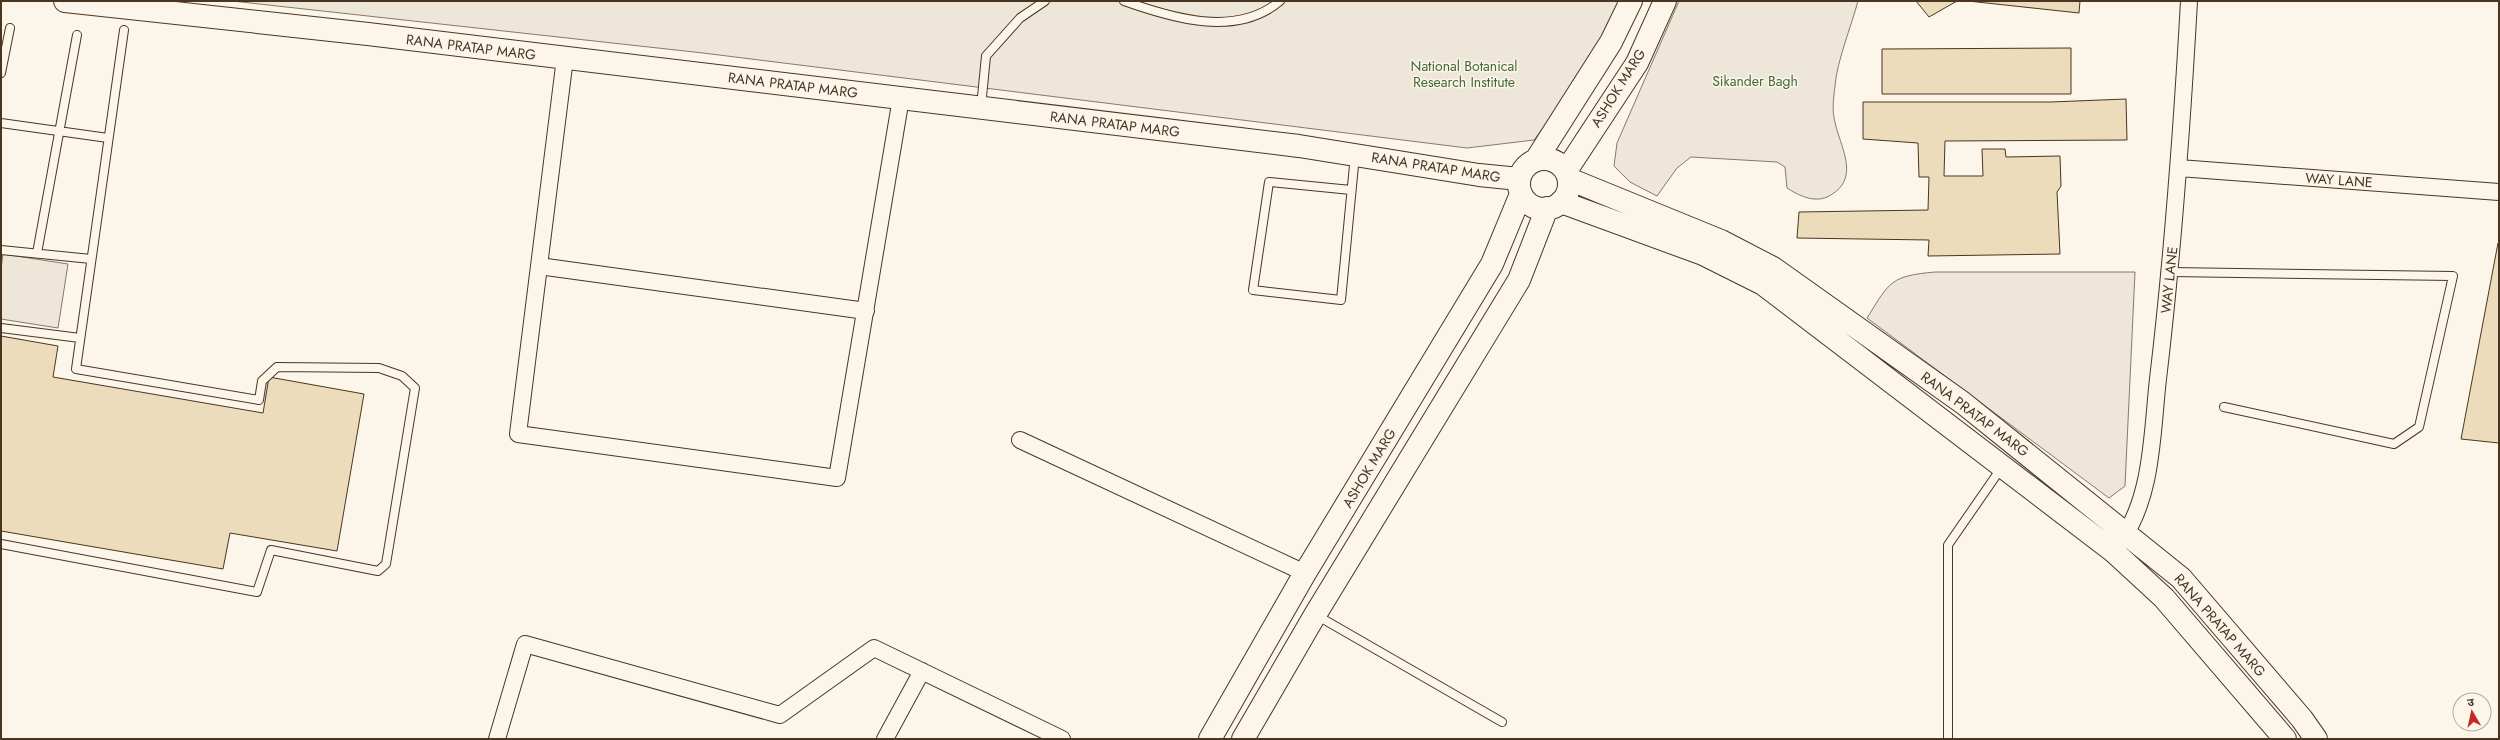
<svg xmlns="http://www.w3.org/2000/svg" width="2500" height="740" font-family="Jost,'Noto Sans Devanagari',sans-serif">
<rect width="100%" height="100%" fill="#fbf6e9"/>
<!-- green -->
<path fill="#ede6d9" stroke="#887966" d="M232,1H1621L1592,63L1534,140L1467,148L703,53Z
M1679,1H1858C1851,27 1837,61 1835,86C1834,95 1832,108 1834,117C1838,145 1864,179 1827,197C1813,203 1798,195 1787,188L1785,167L1777,162L1691,157L1677,168L1657,196L1630,182L1614,166L1617,143Z
M3,254L68,264L58,328L1,319V269Z
M1935,272H2135L2125,486L2109,498L1867,318C1890,281 1891,276 1935,272Z"/>
<!-- building -->
<path fill="#ecdcbc" stroke="#4a3520" d="M1916,1H1957L1929,17Z
M1968,1H2080L2079,13Z
M2071,48V94H1882V49Z
M2126,99L2127,140L1945,141L1944,176H1983L1982,149H2005L2006,157L2060,156L2061,186L2057,192L2060,254L1928,256L1929,240L1797,238L1799,212L1928,210L1929,177H1919L1918,143L1863,139V102H2051Z
M2498,243H2499V443L2461,439Z
M1,336L58,346L53,377L263,413L269,377L364,394L337,551L230,533L223,569L1,531Z"/>
<g fill="none" stroke-linecap="round" stroke-linejoin="round">
<defs>
<path id="lane" d="M1124,1C1172,18 1236,38 1280,1
M1,73L10,28
M981,107L986,56L1020,18L1045,1
M1,123L108,138
M1351,190L1269,182L1253,290L1341,300L1355,155
M1,250L91,259
M37,253L77,35
M2171,272L2453,276L2419,427L2394,444L2224,407
M1,328L80,338
M1,544L257,592L271,550L378,571L386,564L415,388L402,376L379,368L277,367L262,381L259,400L76,369L124,30
M1316,615L1502,722
M1948,739V545L2002,467"/>
<path id="street" d="M565,58L518,434L837,478L901,98
M2179,168L2499,192
M539,266L866,311
M1020,440L1305,573
M2120,542C2153,498 2152,431 2158,379C2173,253 2182,127 2189,1
M497,739L525,644L780,715L874,648L1062,739
M885,739L922,671"/>
<path id="secondary" d="M65,1L368,34L1299,146L1479,175L1519,179
M1569,179L1721,241L1773,268L1963,403L2181,578L2302,719L2316,739
M1561,202L1703,254L1763,284L2113,551L2164,598L2285,739"/>
<path id="primary" d="M1519 184a25 25 0 1 1 50 0a25 25 0 1 1-50 0Z
M1536,160L1611,42L1631,1
M1566,171L1637,63L1665,1
M1210,739L1305,573L1492,264L1521,194
M1243,739L1315,615L1519,280L1547,208"/>
</defs>
<!-- lane casing -->
<use href="#lane" stroke="#4a3520" stroke-width="10"/>
<!-- street casing -->
<use href="#street" stroke="#4a3520" stroke-width="18"/>
<!-- secondary casing -->
<use href="#secondary" stroke="#4a3520" stroke-width="24"/>
<!-- primary casing -->
<use href="#primary" stroke="#4a3520" stroke-width="24"/>
<!-- lane -->
<use href="#lane" stroke="#fbf6e9" stroke-width="8"/>
<!-- street -->
<use href="#street" stroke="#fbf6e9" stroke-width="16"/>
<!-- secondary -->
<use href="#secondary" stroke="#fbf6e9" stroke-width="22"/>
<!-- primary -->
<use href="#primary" stroke="#fbf6e9" stroke-width="22"/>
</g>
<g text-anchor="middle" dominant-baseline="central" stroke-width="3" stroke-linejoin="round" paint-order="stroke">
<!-- street labels -->
<g font-size="14" fill="#4a3520" stroke="#fbf6e9">
<text transform="translate(471 47) rotate(7)">RANA PRATAP MARG</text>
<text transform="translate(793 85) rotate(7)">RANA PRATAP MARG</text>
<text transform="translate(1618 88) rotate(-58)">ASHOK MARG</text>
<text transform="translate(1115 124) rotate(7)">RANA PRATAP MARG</text>
<text transform="translate(1436 167) rotate(9)">RANA PRATAP MARG</text>
<text transform="translate(2339 180) rotate(4)">WAY LANE</text>
<text transform="translate(2169 280) rotate(-84)">WAY LANE</text>
<text transform="translate(1975 414) rotate(37)">RANA PRATAP MARG</text>
<text transform="translate(1369 468) rotate(-59)">ASHOK MARG</text>
<text transform="translate(2220 625) rotate(49)">RANA PRATAP MARG</text>
</g>
<!-- park labels -->
<g font-size="14" fill="#436837" stroke="#fbf6e9">
<text x="1464" y="66">National Botanical<tspan x="1464" dy="16">Research Institute</tspan></text>
<text x="1755" y="81">Sikander Bagh</text>
</g>
</g>
<!-- border -->
<rect width="2500" height="740" fill="none" stroke="#4a3520" stroke-width="4"/>
<!-- north arrow -->
<g transform="translate(2472 712) rotate(351)"><circle r="19" fill="#fbf6e9" stroke="#b4a999"/>
<path d="M0-3L7 15L0 10L-7 15Z" fill="#c62828"/>
<text y="-6" font-size="11" font-weight="bold" text-anchor="middle" fill="#4a3520">उ</text>
</g>
</svg>
